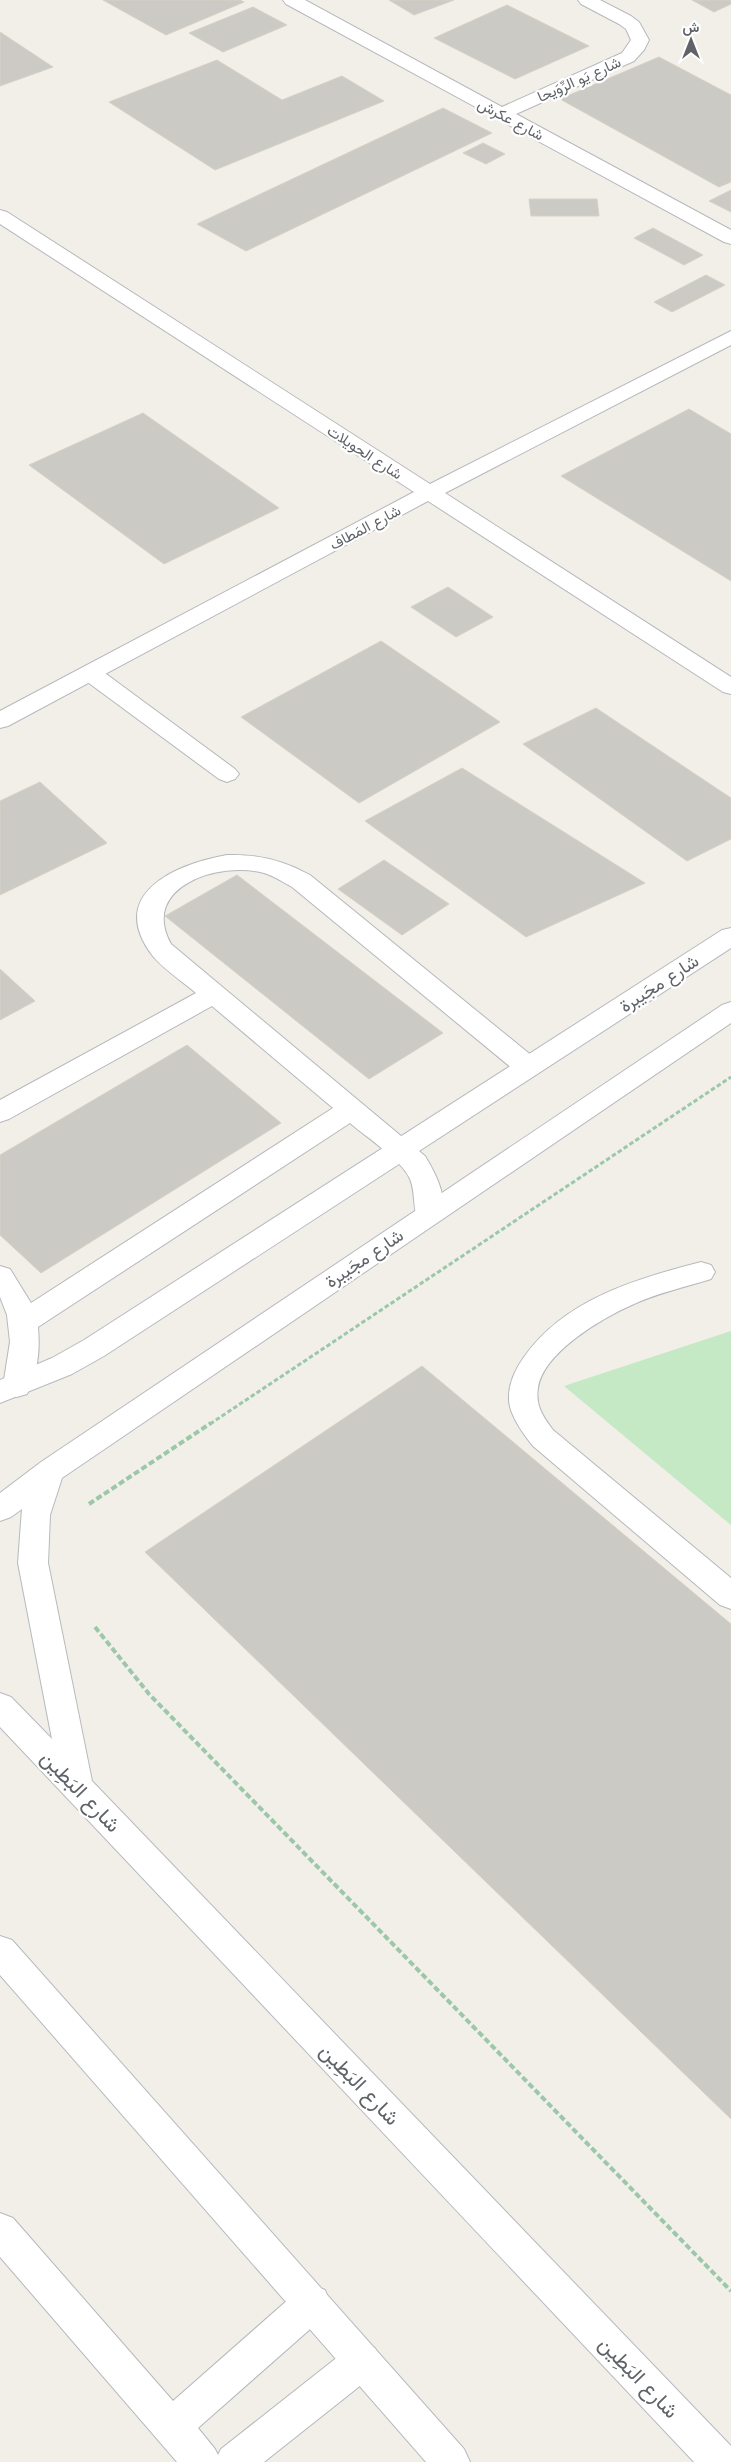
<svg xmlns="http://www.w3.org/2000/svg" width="731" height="2462" font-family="Inter,Vazirmatn,sans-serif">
<rect width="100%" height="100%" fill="#f1efe8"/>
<!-- green -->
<path fill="#c5e8c5" d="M731,1331V1525L564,1386Z"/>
<!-- building -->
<path fill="#cccac5" stroke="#d6d1c6" d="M103,0H240L244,2L166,35Z
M389,0H454L414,15Z
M692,0H731V4L714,12Z
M507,5L589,46L515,79L434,38Z
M253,7L287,25L223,52L189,33Z
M0,32L53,67L0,86Z
M659,57L731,95V182L719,187L560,99Z
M217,60L282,100L342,76L384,101L215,170L109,102Z
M443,108L492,133L246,251L197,224Z
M483,143L505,154L486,164L463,153Z
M731,190V212L709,201Z
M529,199H597L599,216H531Z
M653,228L703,255L684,265L634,238Z
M706,275L725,285L672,312L654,302Z
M689,409L731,434V581L561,476Z
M143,413L279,508L164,564L29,465Z
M448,587L493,617L456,637L411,607Z
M381,641L500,722L359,803L241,717Z
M596,708L731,798V839L687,861L523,744Z
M462,768L645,883L526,937L365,821Z
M40,782L107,843L0,895V801Z
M384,860L449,904L402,935L338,889Z
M237,875L443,1033L369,1079L165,916Z
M0,969L35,1001L0,1020Z
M187,1045L281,1123L41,1273L0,1235V1155Z
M422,1366L731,1624V2119L145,1552Z"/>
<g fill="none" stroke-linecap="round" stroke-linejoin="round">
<defs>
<path id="lane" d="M90,666L98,668L235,769L239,774L235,779L227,782L219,779L82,678L79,673L82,668Z
M227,855C257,854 283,860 310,875L537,1060L541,1067L537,1074L528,1076L519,1074L292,887C283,882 274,876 264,873C220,861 139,886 171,944L425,1156C436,1174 450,1200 439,1221L429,1224L419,1221C412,1209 416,1193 410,1179C402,1160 366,1137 350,1123L38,1327C40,1349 38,1374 27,1394L17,1397L7,1394L3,1386L10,1342L7,1315L0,1297V1266L10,1269L31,1303L333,1108L212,1006L9,1119L0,1122V1100L196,993C182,981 163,969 152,955C106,893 177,864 227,855Z
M0,2213L13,2218L173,2401L299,2290L312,2285L325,2290L330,2303L325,2316L198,2428L215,2449L218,2455L221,2449L349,2348L362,2343L375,2348L380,2361L375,2374L264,2462H177L0,2257Z"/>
<path id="street" d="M283,0H305L502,107L622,53L631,40L626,29L619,24L581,4L578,0H600L631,16L639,22L649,40L644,50L634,61L516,114L731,230V244L724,242L286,4Z
M0,210L7,212L430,484L731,331V345L445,493L731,677V694L723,692L428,501L8,726L0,728V711L414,492L0,224Z
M701,1262L711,1265L715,1272L711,1279C685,1287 658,1293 634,1304C604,1317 543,1352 538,1388C535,1405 543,1417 553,1430L731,1578V1609L720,1605L533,1446C524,1435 514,1421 510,1407C506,1389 514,1371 524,1357C565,1299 636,1279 701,1262Z"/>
<path id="secondary" d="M731,928V948L104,1356L72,1374L0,1403V1380L52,1358L84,1340L722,930Z
M731,1002V1023L62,1478L50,1515L48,1563L92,1781L731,2446V2462H694L0,1727V1693L11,1697L52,1739L18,1563L22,1509L11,1517L0,1521V1493L41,1462L722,1005Z
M0,1936L12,1940L464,2449L470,2462H426L0,1975Z"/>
</defs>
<!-- lane casing -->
<use href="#lane" stroke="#b5b8bc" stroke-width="2"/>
<!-- street casing -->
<use href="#street" stroke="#b5b8bc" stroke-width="2"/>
<!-- secondary casing -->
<use href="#secondary" stroke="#b6babf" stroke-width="2"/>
<!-- path-far1 -->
<path stroke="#9cc7a9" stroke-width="3" stroke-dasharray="4.5 2.5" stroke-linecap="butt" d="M210,1424L731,1077"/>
<!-- path -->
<path stroke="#9cc7a9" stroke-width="4" stroke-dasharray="6 3" stroke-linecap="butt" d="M89,1504L211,1423
M95,1627L149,1694L731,2291"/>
<!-- lane -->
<use href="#lane" fill="#fff" fill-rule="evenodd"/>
<!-- street -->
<use href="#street" fill="#fff" fill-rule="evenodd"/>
<!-- secondary -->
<use href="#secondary" fill="#fff" fill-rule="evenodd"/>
</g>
<g text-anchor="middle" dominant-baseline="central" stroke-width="4.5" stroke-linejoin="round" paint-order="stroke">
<!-- far-street labels -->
<g font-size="15" fill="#5f6368" stroke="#fff">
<text transform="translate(579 79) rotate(-24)">شارع يَو الرِّوَيحا</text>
<text transform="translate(511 119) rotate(28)">شارع عكرش</text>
<text transform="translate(365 452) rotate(33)">شارع الحويلات</text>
<text transform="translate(365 527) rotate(-28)">شارع المَطاف</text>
</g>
<!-- street labels -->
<g font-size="18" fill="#5f6368" stroke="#fff">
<text transform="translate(659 983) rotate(-33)">شارع مجَيبرة</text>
<text transform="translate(364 1258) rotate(-34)">شارع مجَيبرة</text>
</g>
<!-- near-street labels -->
<g font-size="21" fill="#5f6368" stroke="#fff">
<text transform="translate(81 1791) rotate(46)">شارع البَطِين</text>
<text transform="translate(360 2084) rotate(46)">شارع البَطِين</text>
<text transform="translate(639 2377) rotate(46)">شارع البَطِين</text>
</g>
</g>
<!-- north arrow -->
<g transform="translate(691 40)" stroke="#ffffff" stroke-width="4" paint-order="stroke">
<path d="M0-4L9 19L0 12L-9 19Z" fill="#5f6368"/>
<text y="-8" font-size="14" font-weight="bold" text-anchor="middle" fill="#5f6368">ش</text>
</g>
</svg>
